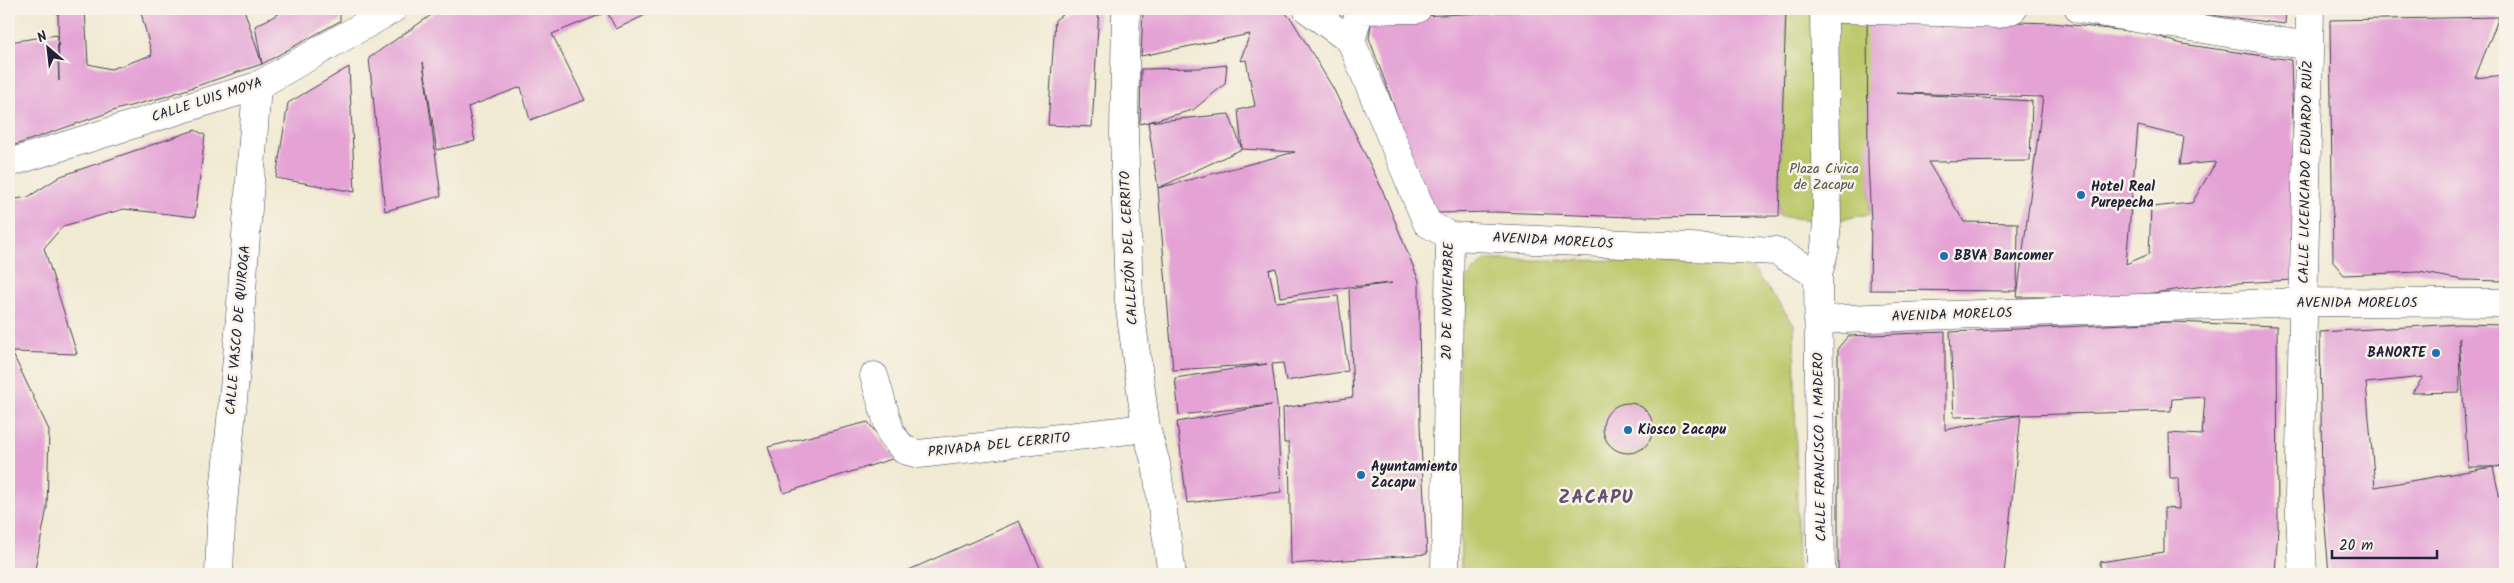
<svg xmlns="http://www.w3.org/2000/svg" width="2514" height="583" font-family="Kalam,sans-serif">
<rect width="100%" height="100%" fill="#f7f3e8"/>
<filter id="ink" filterUnits="userSpaceOnUse"><feTurbulence type="fractalNoise" baseFrequency=".02" numOctaves="2"/><feDisplacementMap in="SourceGraphic" scale="10" xChannelSelector="R" yChannelSelector="G"/><feConvolveMatrix kernelMatrix="1 2 1 2 8 2 1 2 1" color-interpolation-filters="sRGB"/></filter>
<filter id="wash" filterUnits="userSpaceOnUse"><feTurbulence type="fractalNoise" baseFrequency=".0096" numOctaves="4" result="noise"/><feDisplacementMap in="SourceGraphic" scale="20" xChannelSelector="R" yChannelSelector="G"/><feGaussianBlur stdDeviation="1.12" result="paint"/><feColorMatrix in="noise" values="0 0 0 0 0 0 0 0 0 0 0 0 0 0 0 0 0 1.4 0 .05"/><feComposite in="paint" operator="in"/></filter>
<g filter="url(#wash)">
<rect width="100%" height="100%" fill="#f1ead3"/>
<!-- green -->
<path fill="#bcc86a" stroke="#6f7552" d="M1786,9H2013L1868,93L1870,214L1827,222L1779,216Z
M1485,260L1747,261L1794,324L1798,574H1461L1458,287Z"/>
<g id="blocks">
<!-- building -->
<path fill="#e4a2d5" fill-rule="evenodd" d="M58,9H85L88,64L111,69L152,55L140,9H244L262,64L255,26L288,9H340V21L262,64L164,97L119,109L9,147V42L57,35L59,81Z
M440,9H658L616,29L607,12L552,34L585,100L530,120L521,87L468,107L475,141L437,150L423,62L441,196L385,211L369,58Z
M1070,9H1099L1092,127L1048,125L1055,20Z
M1143,9H1282L1292,20L1333,88L1382,189L1419,281L1420,426L1427,554L1291,564L1289,443H1284L1283,408L1353,397L1349,289L1392,283L1348,287L1280,297L1276,268L1269,270L1276,302L1338,296L1348,371L1286,381L1283,363L1272,364L1277,404L1281,492L1187,503L1177,422L1272,405L1179,415L1175,378L1267,364L1173,370L1158,188L1148,122L1140,124L1141,69L1199,68L1227,65L1225,84L1193,110L1148,122L1229,114L1242,149L1158,188L1295,152L1242,149L1238,110L1255,106L1246,60L1240,61L1250,34L1141,56Z
M1578,9H1786L1779,216L1631,217L1496,212L1433,213L1369,38L1372,18Z
M2178,9H2286L2285,24L2194,13Z
M2499,17L2475,78L2505,75V281L2463,280L2419,272L2344,275L2333,262L2330,20Z
M1867,18L2053,23L2147,33L2182,44L2291,60L2294,156L2293,280L2219,284L2123,297H2017L2043,97L1896,93L2032,101L2030,161L1928,162L1964,222L2018,223L2017,291L1870,290L1871,221L1868,163ZM2138,126L2184,137L2180,165L2216,162L2192,203L2151,207L2149,254L2126,264Z
M349,67L355,192L276,178L288,103Z
M195,130L205,135L195,217L124,209L63,226L44,248L77,354L12,352L49,430L47,508L34,574H9V200L28,197L61,176Z
M2172,322L2277,326L2278,528L2275,574H2101L2100,562L2164,552V508L2179,509L2178,478H2170L2169,433L2202,435L2205,397L2172,399L2171,411L1954,417L1950,332Z
M2459,324L2505,325V466L2493,467L2505,521V574H2329L2322,490L2320,332ZM2459,338L2468,467H2493L2375,487L2366,383L2423,377L2412,393L2460,392Z
M1945,332V430L2021,415L2004,574H1838V348L1848,336Z
M1603 428a25 25 0 1 1 50 0a25 25 0 1 1-50 0Z
M868,422L895,458L784,493L768,447Z
M1019,521L1043,574H900Z"/>
</g>
</g>
<g filter="url(#ink)">
<use href="#blocks" fill-opacity="0" stroke="#414052" stroke-width="1"/>
<g fill="none" stroke-linecap="round" stroke-linejoin="round">
<defs>
<path id="minor" d="M1126,9L1124,132L1129,301L1146,428L1156,464L1172,574
M1307,9L1351,41
M1360,9L1351,41L1427,223L1450,236L1776,251L1818,275L1821,574
M1841,9L1999,14L2013,9
M2079,9L2309,46
M1360,10L1417,9
M9,163L257,86L393,9
M1818,275L1825,248L1827,222L1824,9
M1818,320L2303,302L2505,303
M874,376L891,434L904,450L919,454L1146,428
M219,574L221,524L237,358L257,86
M1445,574L1450,236
M2303,574L2299,495L2310,9"/>
</defs>
<!-- minor casing -->
<use href="#minor" stroke="#414052" stroke-width="29"/>
<!-- minor -->
<use href="#minor" stroke="#fff" stroke-width="28"/>
</g>
</g>
<!-- markers -->
<g fill="#1f6fb2" stroke="#f7f3e8" stroke-width="2">
<circle cx="2081" cy="195" r="5"/>
<circle cx="1944" cy="256" r="5"/>
<circle cx="2436" cy="353" r="5"/>
<circle cx="1628" cy="430" r="5"/>
<circle cx="1361" cy="475" r="5"/>
</g>
<g text-anchor="middle" dominant-baseline="central" stroke-width="5" stroke-linejoin="round" paint-order="stroke">
<!-- street labels -->
<g font-size="14" fill="#22223b" stroke="#f7f3e8">
<text transform="translate(207 100) rotate(-18)">CALLE LUIS MOYA</text>
<text transform="translate(2306 172) rotate(-89)">CALLE LICENCIADO EDUARDO RUÍZ</text>
<text transform="translate(1553 241) rotate(3)">AVENIDA MORELOS</text>
<text transform="translate(1129 248) rotate(-93)">CALLEJÓN DEL CERRITO</text>
<text transform="translate(1448 301) rotate(-89)">20 DE NOVIEMBRE</text>
<text x="2357" y="303">AVENIDA MORELOS</text>
<text transform="translate(1952 315) rotate(-2)">AVENIDA MORELOS</text>
<text transform="translate(238 330) rotate(-85)">CALLE VASCO DE QUIROGA</text>
<text transform="translate(999 445) rotate(-6)">PRIVADA DEL CERRITO</text>
<text transform="translate(1820 447) rotate(-91)">CALLE FRANCISCO I. MADERO</text>
</g>
<!-- park labels -->
<g font-size="14" fill="#505449" stroke="#f7f3e8">
<text x="1824" y="169">Plaza Civica<tspan x="1824" dy="16">de Zacapu</tspan></text>
</g>
<!-- poi labels -->
<g font-size="14" font-weight="bold" fill="#22223b" stroke="#f7f3e8" text-anchor="start">
<text x="2091" y="187">Hotel Real<tspan x="2091" dy="16">Purepecha</tspan></text>
<text x="1954" y="256">BBVA Bancomer</text>
<text x="2426" y="353" text-anchor="end">BANORTE</text>
<text x="1638" y="430">Kiosco Zacapu</text>
<text x="1371" y="467">Ayuntamiento<tspan x="1371" dy="16">Zacapu</tspan></text>
</g>
<!-- district labels -->
<g font-size="19" font-weight="bold" letter-spacing="1" fill="#664f71" stroke="#f7f3e8">
<text x="1596" y="498">ZACAPU</text>
</g>
</g>
<!-- margin -->
<rect width="2514" height="583" fill="none" stroke="#f7f3e8" stroke-width="30"/>
<!-- north arrow -->
<g transform="translate(48 48) rotate(332)" stroke="#f7f3e8" stroke-width="4" paint-order="stroke">
<path d="M0-4L9 19L0 12L-9 19Z" fill="#22223b"/>
<text y="-8" font-size="14" font-weight="bold" text-anchor="middle" fill="#22223b">N</text>
</g>
<!-- scale -->
<path d="M2332 550v8h105v-8" fill="none" stroke="#22223b" stroke-width="2.5"/>
<text x="2339" y="550" font-size="15" fill="#22223b" stroke="#f7f3e8" stroke-width="4" paint-order="stroke">20 m</text>
</svg>
